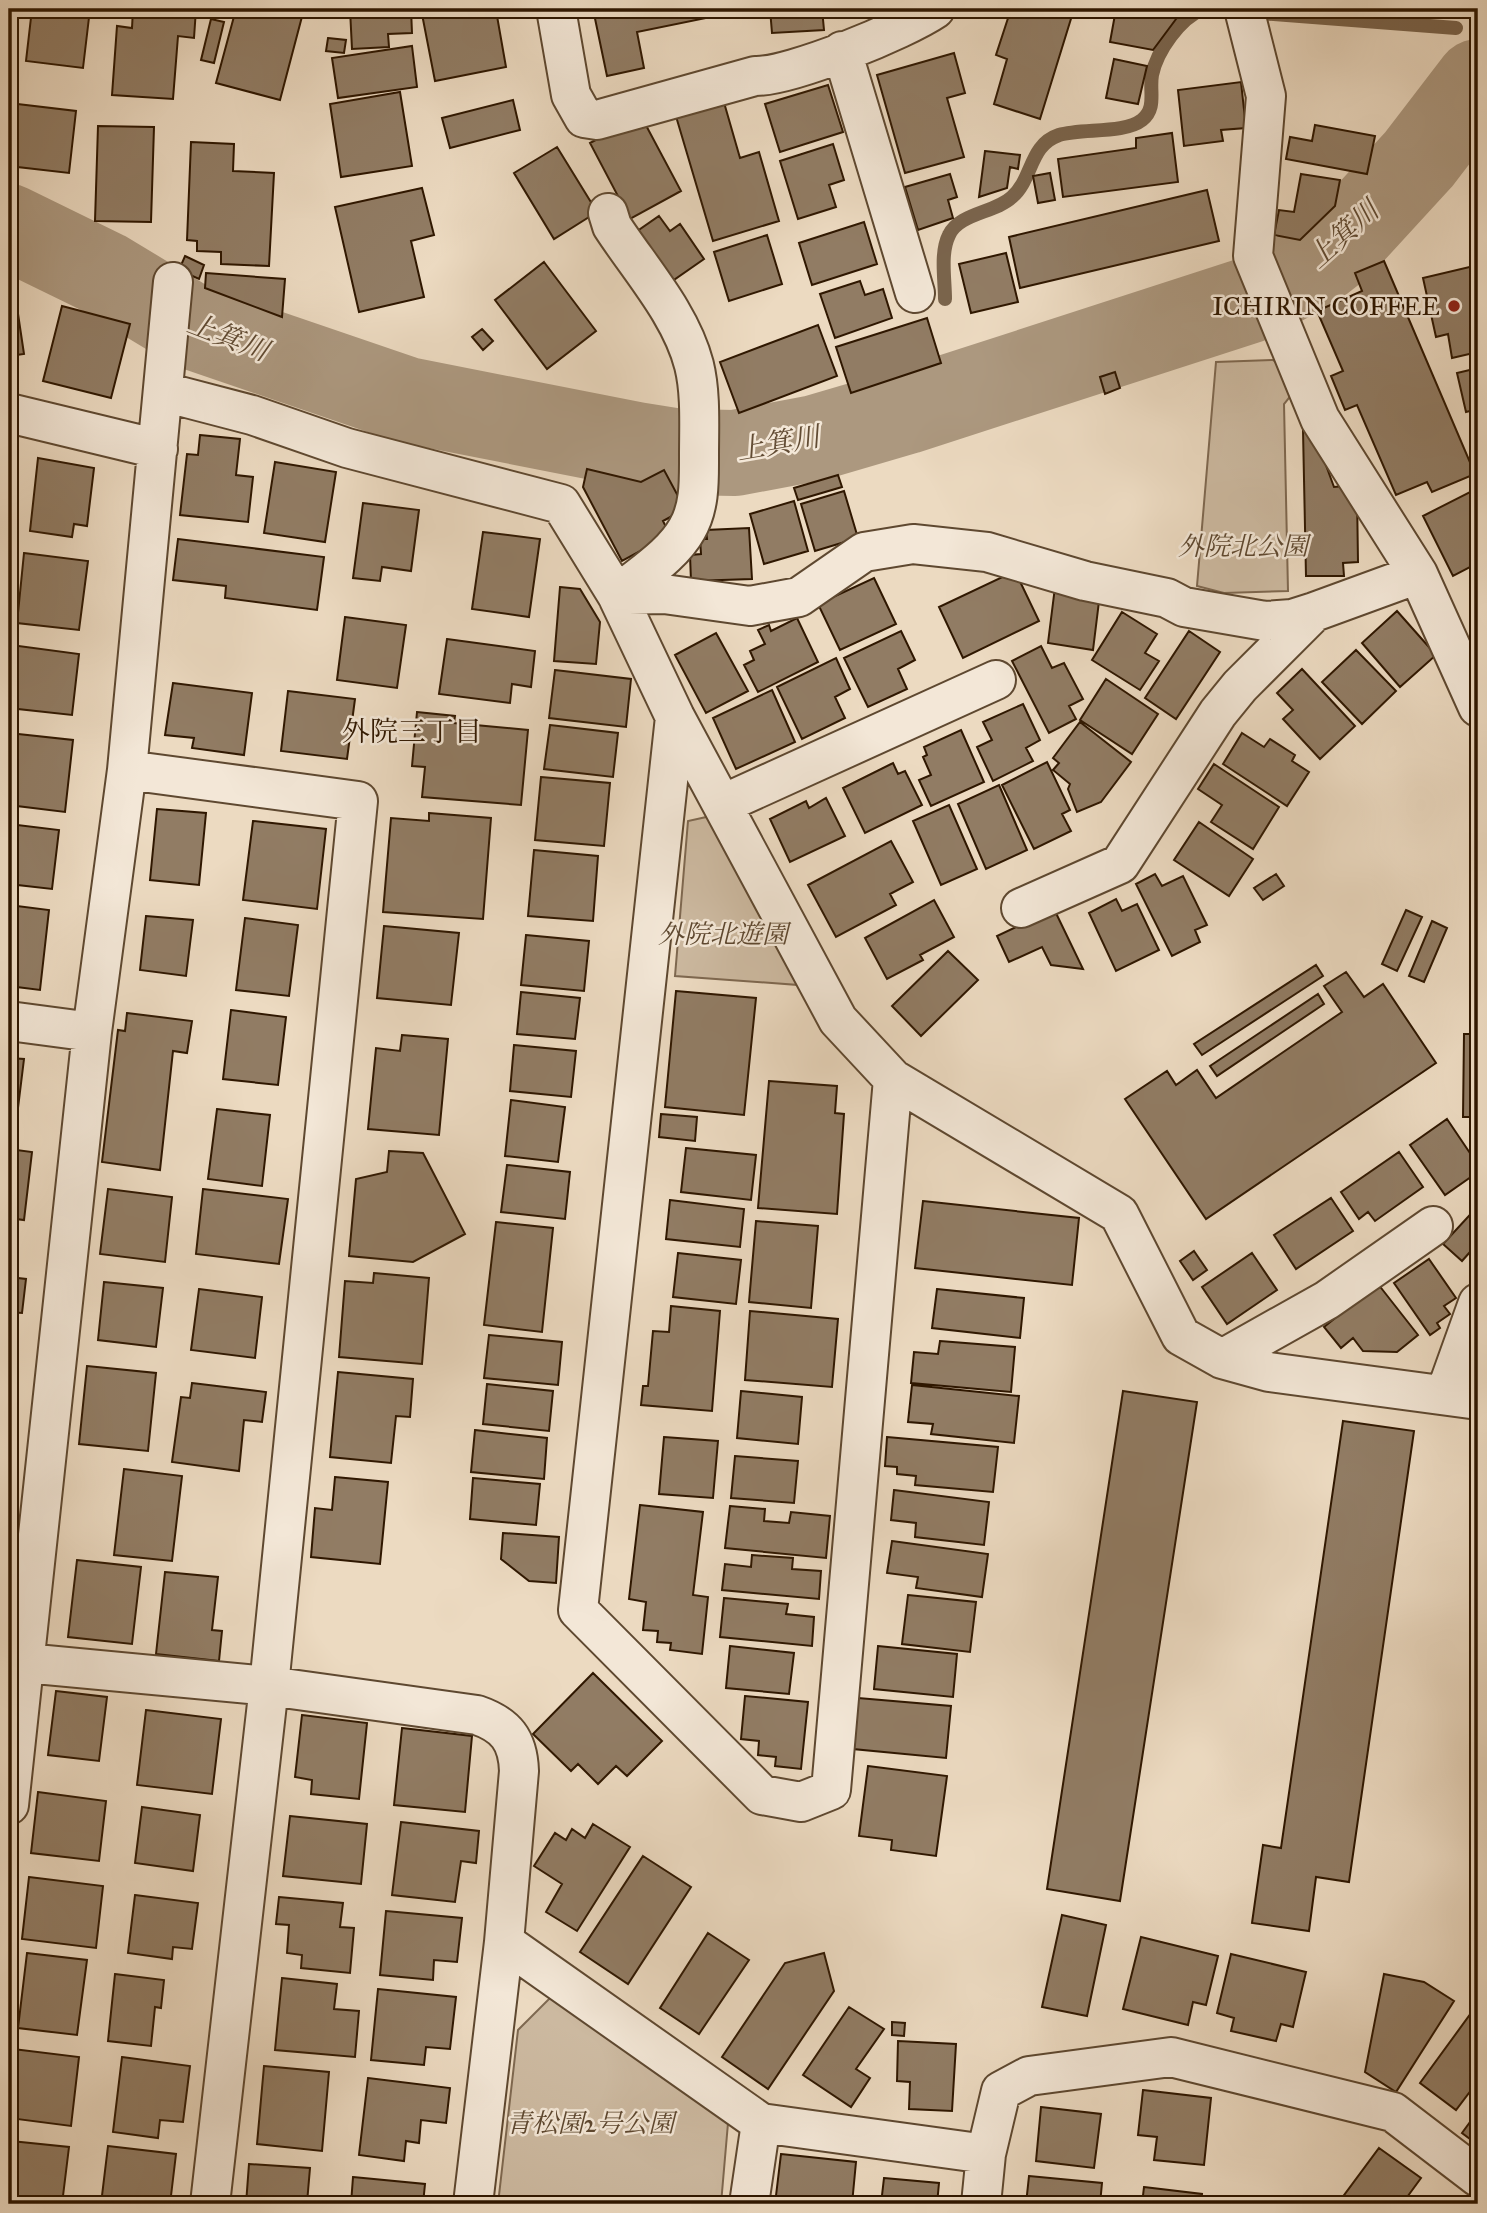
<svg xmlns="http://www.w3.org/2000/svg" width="1487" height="2213" font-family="'IM FELL Great Primer','Noto Serif JP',serif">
<rect width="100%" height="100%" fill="#ecdac1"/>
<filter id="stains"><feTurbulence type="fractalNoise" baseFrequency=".00286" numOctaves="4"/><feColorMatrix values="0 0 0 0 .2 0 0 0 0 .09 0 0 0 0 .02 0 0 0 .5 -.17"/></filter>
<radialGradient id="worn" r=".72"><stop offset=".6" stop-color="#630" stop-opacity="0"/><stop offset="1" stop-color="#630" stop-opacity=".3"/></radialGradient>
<!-- green -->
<path fill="#ccb9a0" stroke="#7e6850" stroke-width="2" d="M1273,360L1286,367L1297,388L1284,404L1288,591L1224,593L1197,586L1216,362Z
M711,816L799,985L675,976L688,821Z
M552,1996L728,2123L721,2204H498L518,2030Z"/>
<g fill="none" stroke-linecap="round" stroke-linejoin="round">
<!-- stream -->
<path stroke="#7a644c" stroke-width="14" d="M1218,9L1227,10
M1260,13L1456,28
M945,299C945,279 940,253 949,235C959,213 995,213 1012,197C1033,179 1029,145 1059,135C1082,128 1124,134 1142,120C1157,108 1149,91 1152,75C1157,51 1180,18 1203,9"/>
<!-- river -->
<path stroke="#ac987f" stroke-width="86" d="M9,227L105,274L191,326L407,400L636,445L680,452L735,453L815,438L907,411L1250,300L1313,266L1341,244L1419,159L1478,82"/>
</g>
<!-- building -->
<path fill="#917c64" stroke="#2f1700" stroke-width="2" d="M32,9H90L83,68L26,61Z
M133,9H196L194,38L178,36L173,99L112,95L117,26L132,28Z
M236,9H304L280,100L216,83Z
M350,9H411L412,33L388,34L389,47L352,49Z
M421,9H509L510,13L497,16L506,67L435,81Z
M593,9H705L706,18L637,32L644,68L607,76Z
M770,9H822L824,30L772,33Z
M1011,9H1074L1040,119L994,104L1007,59L996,55Z
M1116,9H1172L1182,11L1153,50L1110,42Z
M211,19L224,22L214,63L201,60Z
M328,38L346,40L344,53L326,51Z
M412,46L417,87L338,98L332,58Z
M954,53L965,93L947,98L964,157L905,173L877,75Z
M1114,59L1147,66L1138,104L1106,98Z
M1241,82L1246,128L1221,130L1223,141L1184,146L1178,90Z
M828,85L843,132L780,152L765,104Z
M400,92L412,166L341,177L330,104Z
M723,99L740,158L759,152L779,221L713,241L675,113Z
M513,100L520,130L450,148L442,118Z
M9,103L76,111L69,173L9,166Z
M641,116L681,191L630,219L590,143Z
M1315,125L1375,136L1367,174L1286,159L1290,137L1312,141Z
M98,126L154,127L151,222L95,221Z
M1172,133L1178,182L1063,197L1058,159L1136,148V138Z
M191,142L234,144L233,171L274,173L269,266L221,264V252L197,251V241L187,240Z
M833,144L844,180L829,185L836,207L798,219L780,161Z
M557,147L597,212L554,239L514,173Z
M985,151L1020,155L1018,169L1010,167L1007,188L979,197Z
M1050,173L1055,200L1038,203L1033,176Z
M950,174L957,197L948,200L953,218L918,230L905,187Z
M1301,174L1340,180L1335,206L1300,240L1274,235L1279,210L1294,212Z
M422,188L434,235L411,241L424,297L359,312L335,207Z
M1207,190L1219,241L1020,288L1009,237Z
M659,216L670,231L680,224L704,259L668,284L633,234Z
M864,222L877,264L812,285L799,243Z
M767,235L782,284L729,301L714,252Z
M1006,253L1018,302L971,313L959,264Z
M185,256L204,265L199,279L179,270Z
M1384,261L1475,474L1432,492L1427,482L1396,495L1357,405L1345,410L1331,376L1343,371L1317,311L1362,291L1355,273Z
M544,262L596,331L547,369L495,300Z
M1478,265V352L1452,358L1448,334L1436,337L1423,278Z
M11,267L24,354L9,356V268Z
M206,273L285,279L282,317L205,288Z
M860,281L865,295L883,289L892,318L835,338L820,294Z
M62,306L130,324L111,398L43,381Z
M927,318L941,363L851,393L836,347Z
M818,325L837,376L739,413L720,362Z
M482,329L493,341L483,350L472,337Z
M1478,368V409L1466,412L1457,373Z
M1115,372L1120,388L1105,394L1100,377Z
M1303,430H1313L1334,487L1345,486L1357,494L1358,562L1343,563L1344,576H1306Z
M200,435L240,439L236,475L253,477L248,522L180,515L187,454L198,455Z
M38,458L94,468L87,526L74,524L72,537L30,531Z
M275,462L336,472L325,542L264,533Z
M587,469L641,482L664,470L685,509L663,521L670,535L622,561L583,487Z
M838,475L842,487L798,500L794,488Z
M844,491L858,538L815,551L801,504Z
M1470,492L1478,508V563L1453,576L1423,516Z
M794,501L808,551L764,564L750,514Z
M363,503L419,510L411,571L382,567L380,581L353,578Z
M749,528L752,579L691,581L690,555L701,554L700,539H707L706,530Z
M483,532L540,539L529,617L472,609Z
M178,539L324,557L317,610L225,598L226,586L173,580Z
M24,553L88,561L79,630L17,623Z
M1015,571L1039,621L963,658L939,607Z
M874,578L896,624L840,650L818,604Z
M560,587L580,589L600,622L596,664L554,661Z
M1055,587L1100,593L1093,650L1048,643Z
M1397,611L1436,655L1400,687L1362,643Z
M1122,612L1157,634L1145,653L1159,661L1140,690L1092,660Z
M345,617L406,625L397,688L337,680Z
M797,618L818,662L758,692L744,665L754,660L750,651L765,644L758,630L769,625L771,631Z
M901,631L915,660L898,669L907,689L868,707L844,658Z
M1189,631L1220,652L1176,719L1145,698Z
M716,633L748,691L706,713L675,655Z
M447,639L535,651L531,687L512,684L510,703L439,694Z
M11,645L79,654L72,715L9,708Z
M1041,646L1052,668L1064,663L1083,699L1069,706L1076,719L1049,733L1012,661Z
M1356,650L1396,691L1362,724L1322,682Z
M836,658L850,689L835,697L845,718L802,739L777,687Z
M1302,669L1355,726L1320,759L1283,719L1293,710L1277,693Z
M555,670L631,679L626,727L549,718Z
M1106,679L1158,714L1132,754L1080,720Z
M173,683L252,693L244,755L192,748L194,738L165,735Z
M772,690L795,742L736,769L713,718Z
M288,691L355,699L347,759L281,751Z
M1023,704L1040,740L1026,748L1033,761L993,781L977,747L992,740L983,722Z
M417,712L455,716L454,723L528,730L521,805L422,797L425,767L412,766Z
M1080,722L1131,762L1101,802L1077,812L1068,789L1070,784L1053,770L1059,763L1053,758Z
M550,725L618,733L613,777L544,769Z
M961,730L984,782L931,806L919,780L931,775L923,757L927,755L924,747Z
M9,733L73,740L65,812L9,805Z
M1242,733L1264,747L1270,739L1295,755L1292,761L1309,772L1287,806L1223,764Z
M1047,762L1070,810L1062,814L1071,831L1034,849L1002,785Z
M893,763L898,774L905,771L922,805L865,833L843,788Z
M1214,764L1279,807L1253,849L1211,822L1222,805L1198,789Z
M541,777L610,783L604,846L535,840Z
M999,785L1027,850L986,869L958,804Z
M826,798L845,836L790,862L770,819L806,801L809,808Z
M949,805L977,869L941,885L913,821Z
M157,809L206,813L199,885L150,880Z
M429,813L491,818L483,919L383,912L391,818L429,821Z
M253,821L326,829L317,909L243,900Z
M1199,822L1253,859L1229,896L1174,860Z
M9,824L59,830L52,889L9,884Z
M891,841L913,882L890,894L896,905L836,937L808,885Z
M534,850L598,856L593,921L528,916Z
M1155,874L1162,886L1183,876L1207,925L1195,930L1200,942L1172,956L1136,884Z
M1276,874L1284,886L1263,900L1254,888Z
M1116,899L1122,911L1137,904L1159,950L1116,971L1089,913Z
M934,900L954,937L920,955L923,960L887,979L865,938Z
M9,905L49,910L40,990L9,986Z
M1054,909L1083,969L1051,965L1042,947L1009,962L997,936Z
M1406,910L1422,917L1397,971L1382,964Z
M146,916L193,920L186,976L140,970Z
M245,918L298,925L289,996L236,990Z
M1432,921L1447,928L1424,982L1409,976Z
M384,926L459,933L451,1005L377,998Z
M526,935L589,941L584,991L521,985Z
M948,951L978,980L921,1036L892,1006Z
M1316,965L1323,976L1202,1055L1194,1044Z
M1346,972L1364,997L1383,984L1436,1063L1206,1219L1125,1099L1167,1071L1176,1085L1197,1070L1216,1098L1342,1012L1324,986Z
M676,991L756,998L744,1115L665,1107Z
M521,992L580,998L575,1039L517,1034Z
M1318,994L1324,1004L1217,1076L1210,1066Z
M231,1010L286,1017L278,1085L223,1079Z
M127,1013L192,1021L187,1053L173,1051L160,1170L102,1162L118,1030L125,1031Z
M1464,1034H1478L1477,1117H1463Z
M402,1035L448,1039L439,1135L368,1129L376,1048L400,1051Z
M514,1045L576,1051L571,1097L510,1091Z
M9,1058L24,1059L16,1124L9,1123Z
M769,1081L837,1086L835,1113L844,1114L837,1214L758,1208Z
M511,1100L565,1107L558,1162L505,1156Z
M217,1109L270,1115L262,1186L208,1179Z
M661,1114L697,1117L695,1141L659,1137Z
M1447,1119L1478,1165V1172L1445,1195L1410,1145Z
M686,1148L756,1155L751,1200L681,1192Z
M9,1149L32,1152L24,1220L9,1218Z
M389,1151L423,1153L465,1234L413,1262L349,1256L356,1179L387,1172Z
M1399,1152L1423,1187L1375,1221L1368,1212L1359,1219L1341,1192Z
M507,1165L570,1172L565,1219L501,1212Z
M108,1189L172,1197L165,1262L100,1254Z
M203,1189L288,1199L279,1264L196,1254Z
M1331,1198L1353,1231L1296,1269L1274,1235Z
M670,1200L744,1209L740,1247L666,1239Z
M923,1201L1079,1218L1072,1285L915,1268Z
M1478,1206V1243L1462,1261L1443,1244Z
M756,1221L818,1226L811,1308L749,1302Z
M496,1222L553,1228L542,1332L484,1325Z
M1194,1251L1207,1270L1193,1280L1180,1261Z
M678,1253L741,1260L736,1304L673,1297Z
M1252,1253L1277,1290L1227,1324L1202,1287Z
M1429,1259L1456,1298L1444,1306L1450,1314L1437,1323L1440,1328L1430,1335L1394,1283Z
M374,1273L429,1278L422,1364L339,1357L345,1281L373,1283Z
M9,1277L26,1279L22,1313L9,1312Z
M104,1282L163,1288L156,1347L98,1340Z
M1378,1284L1418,1335L1397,1352L1363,1351L1353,1338L1341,1348L1324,1327Z
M199,1289L262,1297L255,1358L191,1350Z
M937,1289L1024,1298L1020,1338L932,1328Z
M671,1306L720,1311L712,1411L641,1405L643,1386H648L653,1331L669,1332Z
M750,1311L838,1319L832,1387L745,1380Z
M489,1335L562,1342L558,1385L484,1378Z
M940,1341L1015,1347L1011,1392L911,1383L914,1352L938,1354Z
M87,1366L156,1373L148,1451L79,1444Z
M338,1372L413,1379L410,1417L396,1416L391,1463L330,1457Z
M192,1383L266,1392L262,1422L244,1420L239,1471L172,1462L181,1397L190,1398Z
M487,1384L553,1391L549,1431L483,1424Z
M912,1385L1019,1396L1014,1443L931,1434L933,1424L908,1422Z
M741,1391L802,1397L798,1444L737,1438Z
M1123,1391L1197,1402L1120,1901L1047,1889Z
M1343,1421L1414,1431L1349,1882L1316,1877L1309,1931L1252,1923L1263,1845L1281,1848Z
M475,1430L547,1438L544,1479L471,1472Z
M664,1437L718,1441L713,1498L659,1494Z
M887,1437L998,1447L993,1492L915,1485L916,1476L897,1474V1467L885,1466Z
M735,1456L798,1461L794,1503L731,1498Z
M124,1469L182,1476L172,1561L114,1555Z
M335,1477L388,1482L380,1564L311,1557L315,1508L332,1510Z
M473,1478L540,1484L536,1525L470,1519Z
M894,1490L989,1502L984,1545L915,1537L916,1523L891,1520Z
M640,1505L703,1512L693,1595L708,1597L702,1654L670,1650L671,1643L657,1642L658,1631L643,1630L646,1602L629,1599Z
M730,1506L765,1509L764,1521L789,1523L791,1512L830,1516L826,1558L725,1548Z
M503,1533L559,1537L556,1583L529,1581L501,1559Z
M892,1541L988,1554L982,1597L916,1588L918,1577L887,1573Z
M752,1555L793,1558L792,1569L821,1571L819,1599L722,1590L725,1564L751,1567Z
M77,1560L141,1567L132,1644L68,1637Z
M165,1572L218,1577L212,1630L222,1631L219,1661L156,1654Z
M908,1595L976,1602L970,1652L902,1644Z
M724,1598L788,1604L786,1614L814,1617L812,1646L720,1637Z
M730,1646L794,1653L789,1694L726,1688Z
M878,1646L957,1654L953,1697L874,1689Z
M593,1673L662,1741L627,1776L616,1766L598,1784L578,1764L571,1771L533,1734Z
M56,1691L107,1697L99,1761L48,1755Z
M745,1696L808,1702L801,1769L775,1766L776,1757L758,1755L759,1741L741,1739Z
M858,1698L951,1706L946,1758L853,1749Z
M146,1710L221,1719L212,1794L137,1785Z
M302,1715L367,1723L359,1799L311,1794L312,1780L295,1777Z
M402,1728L472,1736L465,1812L394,1805Z
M868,1766L947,1776L936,1856L891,1850L892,1840L859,1836Z
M38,1792L106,1801L99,1861L31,1853Z
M142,1807L200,1815L193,1871L135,1863Z
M290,1816L367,1824L361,1884L283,1876Z
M401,1822L479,1831L476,1863L461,1861L455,1902L392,1895Z
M593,1824L630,1847L577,1931L546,1912L562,1884L534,1866L555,1833L566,1840L572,1829L585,1838Z
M643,1856L691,1887L628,1984L580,1952Z
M29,1877L103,1886L96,1948L22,1939Z
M135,1895L198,1903L192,1949L173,1947L172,1959L128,1953Z
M279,1897L343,1903L340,1927L354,1928L350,1973L301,1968L302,1955L287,1953L289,1925L276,1924Z
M386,1911L462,1918L457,1962L434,1960L433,1980L380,1975Z
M1062,1915L1106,1925L1087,2016L1042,2007Z
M708,1933L749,1960L699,2034L660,2008Z
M1141,1937L1218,1956L1206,2005L1193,2002L1188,2025L1123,2009Z
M27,1953L87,1960L77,2035L18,2028Z
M824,1953L834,1991L768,2089L722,2057L785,1963Z
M1231,1954L1306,1972L1293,2027L1281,2024L1276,2041L1231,2031L1234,2018L1217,2013Z
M115,1974L164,1980L161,2008L155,2007L151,2046L108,2041Z
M1384,1974L1424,1982L1454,2001L1396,2092L1365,2072Z
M282,1978L337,1984L334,2009L359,2011L355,2057L275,2050Z
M378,1989L456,1997L450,2049L426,2047L424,2065L371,2060Z
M849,2007L884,2029L856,2069L870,2078L851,2107L803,2075Z
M1474,2009L1478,2012V2081L1456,2110L1420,2083Z
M892,2022L905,2023L904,2036L892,2035Z
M898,2041L956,2044L952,2111L909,2109L910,2082L897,2081Z
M13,2049L79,2057L71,2126L9,2118Z
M122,2057L190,2066L183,2122L160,2120L158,2138L113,2132Z
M264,2066L329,2072L322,2151L257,2144Z
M368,2078L450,2088L446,2123L421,2120L419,2143L406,2141L404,2161L359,2155Z
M1143,2090L1211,2098L1204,2165L1154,2160L1157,2137L1138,2135Z
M1041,2107L1101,2114L1094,2168L1036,2161Z
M1478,2111V2145L1462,2133Z
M11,2141L69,2147L62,2204H9Z
M108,2146L176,2154L170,2204H101Z
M1379,2148L1421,2178L1402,2204H1341L1339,2202Z
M781,2154L856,2162L852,2204H775Z
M249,2164L310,2168L307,2203L330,2204H246Z
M1029,2176L1102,2183L1100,2204H1026Z
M353,2177L425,2184L423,2204H351Z
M884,2178L939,2183L937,2204H881Z
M1144,2187L1202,2194L1201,2204H1142Z"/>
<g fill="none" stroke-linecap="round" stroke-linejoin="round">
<defs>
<path id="minor" d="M556,9L571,95L584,118L597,120L755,76C790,77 904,30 935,9
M1244,9L1266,96L1253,256L1320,419L1418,574L1478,707
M842,51L915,293
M608,213L612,226C640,269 681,314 694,365C701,393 699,426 699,456C699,480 700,507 687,529C672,556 640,575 617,595
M164,392L252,415L347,448L561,504L617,595L675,717L838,1020L893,1079L1119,1214L1181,1336L1222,1359L1269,1372L1478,1400
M9,413L158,449
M617,595L664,594L750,606L799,597L864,552L913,544L987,552L1085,581L1167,598L1184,607L1265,621L1292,619L1314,612L1418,574
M675,717L578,1610L762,1795L801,1802L831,1790L893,1079
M127,770L358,801L269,1686L210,2204
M723,804L996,680
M1021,908L1120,864L1218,713L1240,686L1314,612
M9,1021L92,1032
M1222,1359L1327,1300L1433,1226
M1445,1395L1478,1303
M25,1663L269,1686L477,1715C506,1725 518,1740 519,1771L504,1942L473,2204
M9,1805L92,1032L127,770L173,282
M504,1942L761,2123L986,2154
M749,2204L761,2123
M981,2204L986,2154L1001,2091L1029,2076L1171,2057L1393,2112L1478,2177"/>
</defs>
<!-- minor casing -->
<use href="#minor" stroke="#5e4830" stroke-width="42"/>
<!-- minor -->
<use href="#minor" stroke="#f3e7d7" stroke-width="38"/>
</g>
<!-- markers -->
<circle fill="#8f2418" stroke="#f3e7d7" stroke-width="2.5" cx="1454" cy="306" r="7"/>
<g text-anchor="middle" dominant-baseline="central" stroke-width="5" stroke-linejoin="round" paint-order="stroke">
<!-- poi labels -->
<g font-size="26" fill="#2f1700" stroke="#f3e7d7" text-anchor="end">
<text x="1440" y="306">ICHIRIN COFFEE</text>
</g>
<!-- park labels -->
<g font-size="26" font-style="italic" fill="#5e4830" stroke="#f3e7d7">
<text x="1243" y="546">外院北公園</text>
<text x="723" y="934">外院北遊園</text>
<text x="590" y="2123">青松園2号公園</text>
</g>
<!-- water labels -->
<g font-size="28" font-style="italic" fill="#614b33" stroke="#f3e7d7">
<text transform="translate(1343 234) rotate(-42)">上箕川</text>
<text transform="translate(228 337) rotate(21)">上箕川</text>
<text transform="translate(778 443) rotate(-10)">上箕川</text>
</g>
<!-- neighbourhood labels -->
<g font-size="28" fill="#2f1700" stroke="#f3e7d7">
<text x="412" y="731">外院三丁目</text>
</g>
</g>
<!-- margin -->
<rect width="1487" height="2213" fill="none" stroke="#ecdac1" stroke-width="35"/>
<rect x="10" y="10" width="1466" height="2192" fill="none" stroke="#2f1700" stroke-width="3.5"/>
<rect x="18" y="18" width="1452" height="2178" fill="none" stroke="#2f1700" stroke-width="2"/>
<rect width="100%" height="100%" filter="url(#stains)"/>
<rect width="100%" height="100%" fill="url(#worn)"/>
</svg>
